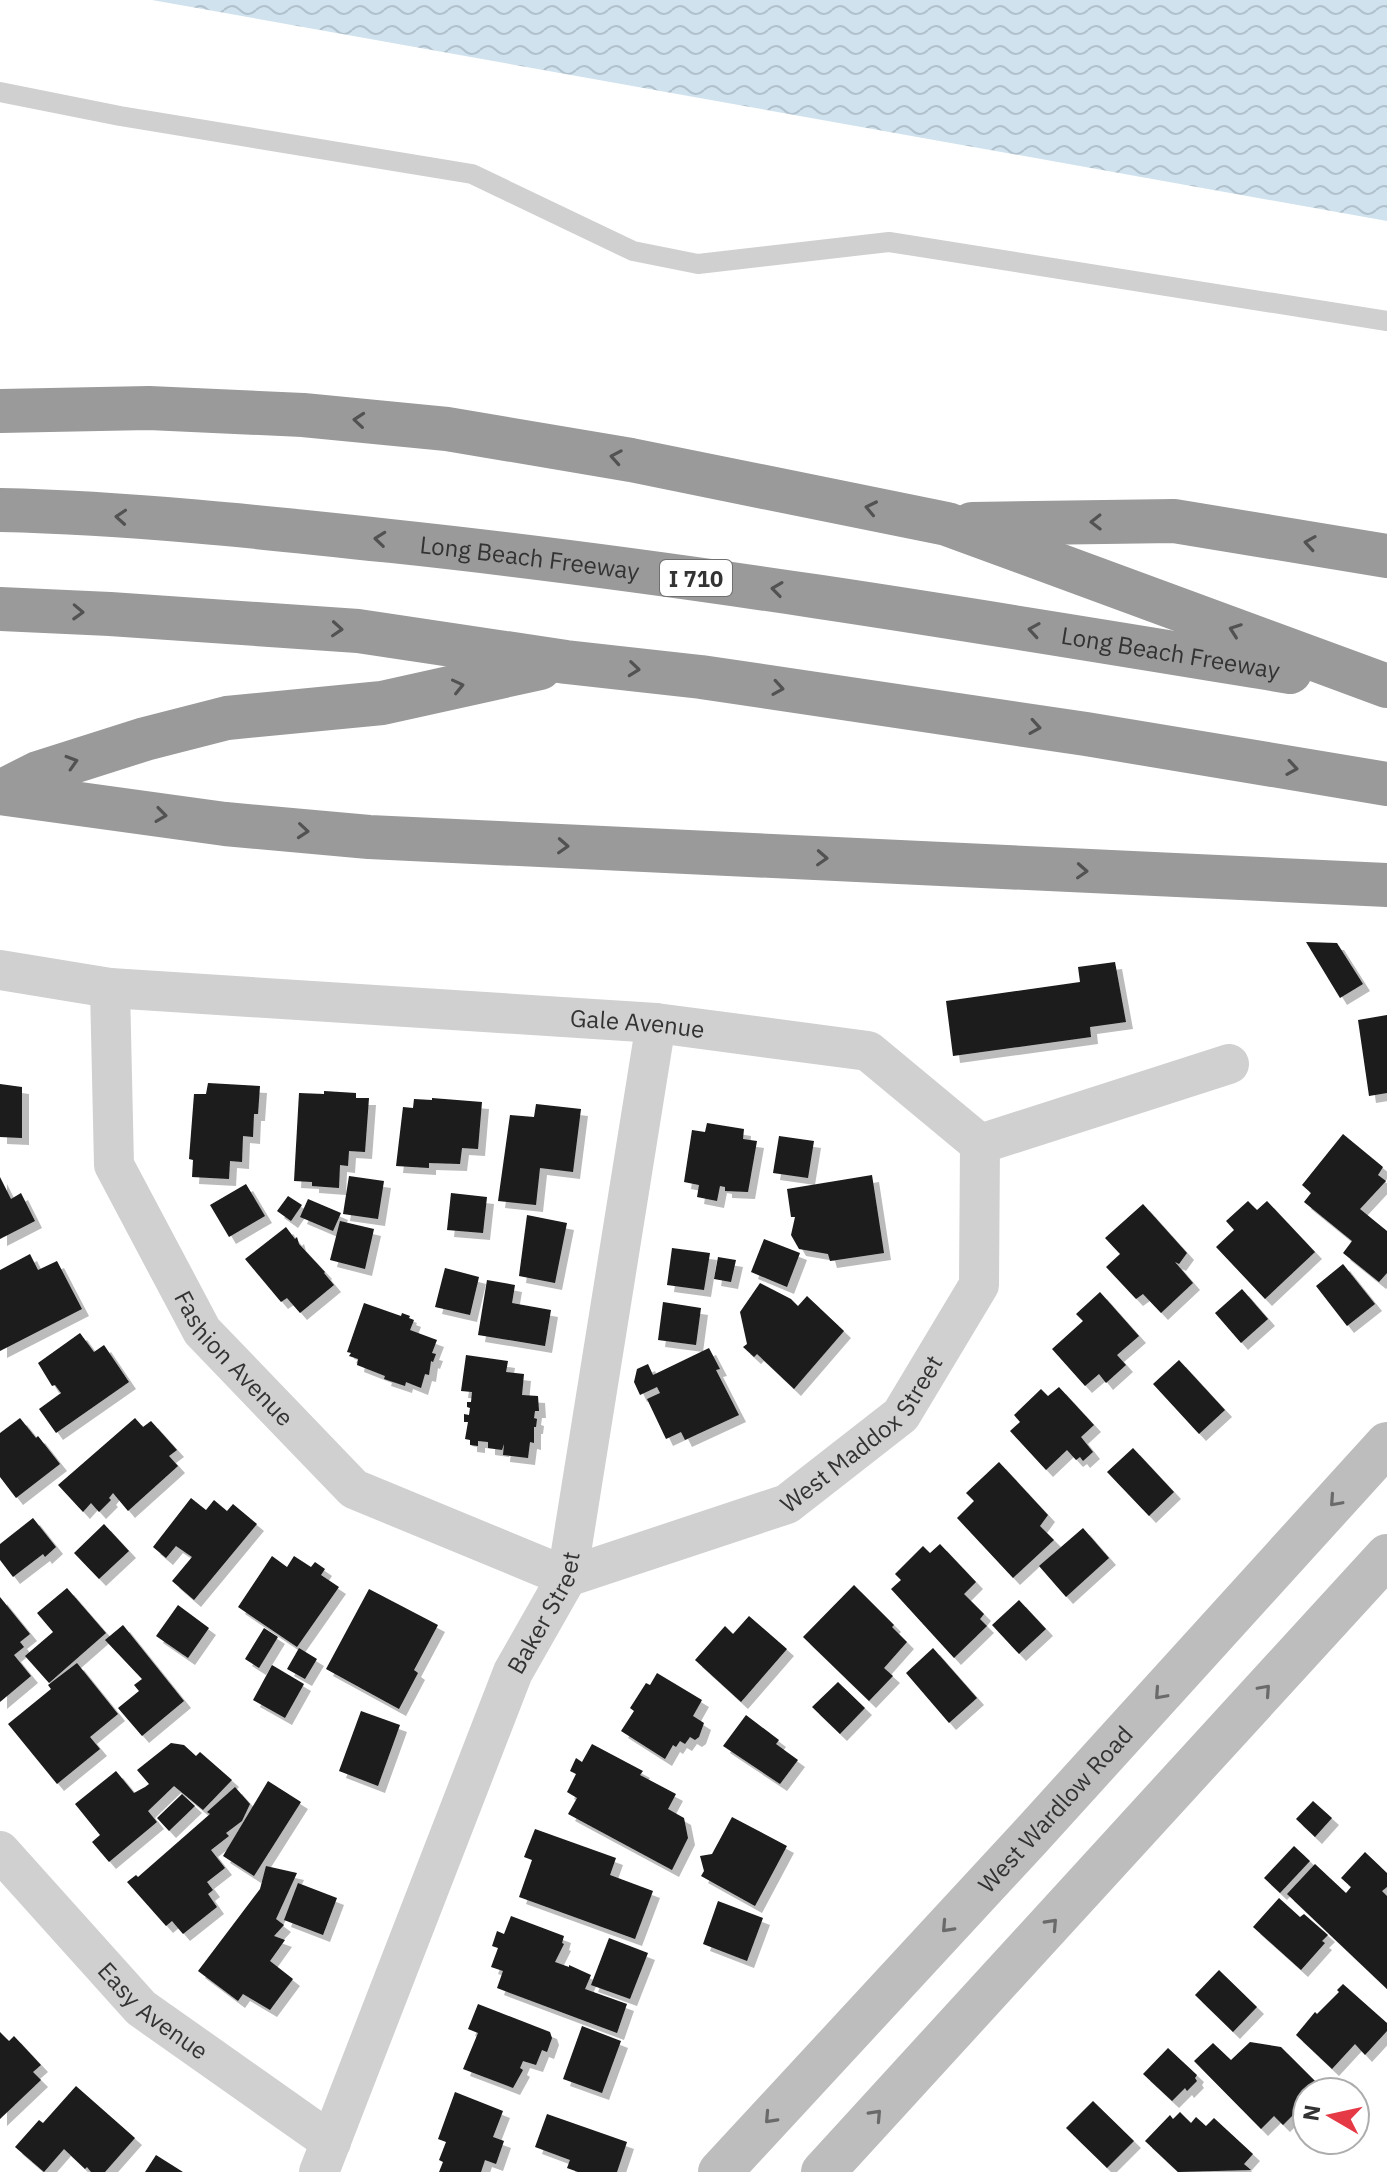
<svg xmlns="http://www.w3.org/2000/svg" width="1387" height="2172" font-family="'IBM Plex Sans',sans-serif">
<defs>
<pattern id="water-waves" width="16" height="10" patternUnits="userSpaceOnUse" patternTransform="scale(2)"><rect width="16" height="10" fill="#cfe2ee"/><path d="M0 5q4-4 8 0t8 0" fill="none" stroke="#b2c2cd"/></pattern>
<filter id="shadow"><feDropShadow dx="7" dy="7" stdDeviation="0" flood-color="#0004"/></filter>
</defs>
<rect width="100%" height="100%" fill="#fff"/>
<!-- water -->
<path fill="url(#water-waves)" d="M152,0H1387V221Z"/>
<!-- building -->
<path fill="#1a1a1a" filter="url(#shadow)" d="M1306,942L1337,943L1363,984L1340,998Z
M1115,962L1126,1022L1090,1027L1091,1037L953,1056L946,1001L1080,982L1078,967Z
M1387,1015V1093L1369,1096L1358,1020Z
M208,1083L260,1086L258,1114H254L253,1137L243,1136L242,1162L230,1161L229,1179L192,1177L193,1160L189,1159L194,1094H206Z
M0,1084L22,1087V1138L0,1137Z
M324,1091L356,1093V1098H369L365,1152L349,1151L348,1166L340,1165L339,1188L312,1186V1182L294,1181L299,1093L324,1094Z
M432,1098L482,1102L478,1149L462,1148L460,1164L429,1163V1168L396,1166L403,1107L413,1108L414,1099L432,1100Z
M536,1104L581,1109L573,1172L540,1168L536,1205L498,1201L510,1115L534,1117Z
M707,1123L744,1129L743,1139L757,1141L748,1192L725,1191V1187L720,1186L717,1201L697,1197L699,1185L684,1182L692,1130L705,1132Z
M1343,1134L1383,1167L1378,1175L1386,1181L1360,1209L1387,1231V1273L1379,1282L1343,1253L1352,1241L1304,1202L1311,1193L1302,1185Z
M779,1136L814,1141L808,1178L773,1173Z
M872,1175L884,1253L830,1261L828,1254L799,1249L791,1235L795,1217H791L787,1189Z
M349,1176L384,1181L378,1219L343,1214Z
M0,1177L11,1199L21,1193L35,1221L0,1239Z
M246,1184L265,1216L229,1237L210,1205Z
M451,1193L487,1197L483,1233L447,1230Z
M288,1196L302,1205L291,1221L277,1211Z
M308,1199L341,1213L333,1231L300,1217Z
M1248,1201L1257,1210L1267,1201L1315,1252L1265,1299L1216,1247L1234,1230L1226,1221Z
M1143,1204L1187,1253L1179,1264L1175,1262L1193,1283L1161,1313L1143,1294L1136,1299L1106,1267L1120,1254L1105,1238Z
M527,1215L567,1223L555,1283L519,1276Z
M340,1221L374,1229L365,1269L330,1260Z
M286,1227L295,1239L297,1237L299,1244L325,1272L324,1273L334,1285L300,1313L287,1298L281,1302L245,1259Z
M764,1239L800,1253L787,1287L751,1272Z
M672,1248L710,1253L704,1290L667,1285Z
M30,1254L38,1270L57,1261L82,1309L0,1351V1270Z
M718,1257L736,1260L731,1282L714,1279Z
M1343,1264L1375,1304L1347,1326L1316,1286Z
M445,1268L479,1277L470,1315L435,1307Z
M487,1280L515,1285L512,1303L551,1310L545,1346L478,1335Z
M760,1283L791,1299L798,1306L807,1296L844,1331L794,1389L757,1354L754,1357L743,1347L747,1344L740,1312Z
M1242,1289L1268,1319L1241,1343L1215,1313Z
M1100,1292L1139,1336L1117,1355L1126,1365L1106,1383L1099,1374L1085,1386L1052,1349L1083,1321L1076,1314Z
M663,1302L701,1308L696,1345L658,1340Z
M364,1303L401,1316L402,1313L410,1316L409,1318L414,1320L410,1330L437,1340L432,1353L436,1354L433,1362L431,1361L429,1375L425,1374L421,1388L406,1382L405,1386L384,1379L385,1376L357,1365L358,1359L349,1356L351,1353L347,1352Z
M80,1333L94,1352L104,1345L129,1382L56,1433L39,1409L61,1393L55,1385L52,1386L38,1363Z
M709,1348L720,1369L716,1370L739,1415L685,1440L681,1432L666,1439L647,1399L660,1393L657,1387L640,1395L634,1382L637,1369L648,1364L653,1375Z
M466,1355L508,1361L506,1372L524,1374L522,1395L538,1396L539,1411H535L534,1418L537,1419L536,1427H534V1443L530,1442L528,1458L503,1455L504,1444L502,1450L488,1448V1442L478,1441V1446L470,1445V1440L465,1439L468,1422H464V1414L469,1415L470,1408L467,1407V1402H471L472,1392L461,1391Z
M1179,1360L1225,1410L1199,1434L1153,1384Z
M1059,1387L1094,1425L1081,1437L1093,1452L1083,1461L1080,1457L1076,1460L1067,1450L1046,1470L1010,1431L1020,1422L1014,1415L1041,1389L1048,1396Z
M20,1418L36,1438L38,1436L60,1464L16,1498L0,1477V1433Z
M135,1418L143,1427L151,1421L177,1450L169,1456L178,1466L128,1511L113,1493L109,1498L111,1500L99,1512L91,1503L83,1512L58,1485Z
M1133,1448L1174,1492L1149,1516L1107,1472Z
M999,1462L1048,1515L1040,1526L1054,1540L1013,1578L957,1518L974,1501L966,1493Z
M191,1498L206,1510L214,1500L227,1511L233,1504L257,1524L194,1600L172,1581L192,1557L176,1546L166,1558L153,1547Z
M33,1518L56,1547L45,1557L43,1554L13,1577L0,1560V1544Z
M104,1524L129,1551L99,1579L74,1553Z
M1083,1528L1109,1558L1066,1597L1039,1566Z
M940,1544L976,1582L964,1594L984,1614L980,1619L987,1626L954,1658L891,1589L901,1580L895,1574L923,1546L930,1553Z
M272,1556L287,1567L294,1556L311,1567L315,1562L325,1569L321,1575L339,1587L297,1647L238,1607Z
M854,1585L894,1625L892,1627L907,1642L884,1668L893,1676L869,1701L803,1637Z
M67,1588L106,1633L49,1683L25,1656L53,1632L37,1613Z
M369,1589L438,1625L414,1670L418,1673L399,1709L326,1669Z
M0,1597L30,1634L20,1642L24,1647L14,1655L31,1676L0,1702Z
M1019,1600L1046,1629L1019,1654L992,1625Z
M178,1605L209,1628L188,1658L156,1636Z
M749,1616L787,1649L741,1702L695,1660L725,1626L733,1634Z
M123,1625L184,1701L142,1736L118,1708L139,1691L134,1685L142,1679L105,1640Z
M264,1628L278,1637L259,1668L245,1659Z
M299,1648L317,1659L305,1679L287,1669Z
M933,1648L977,1698L949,1723L906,1673Z
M77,1663L118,1714L90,1737L100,1749L57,1784L8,1724L51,1689L48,1685Z
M272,1665L304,1684L285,1718L253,1700Z
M657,1673L702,1700L693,1716L704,1723L699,1737L695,1740L690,1737L685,1744L680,1741L676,1747L673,1745L665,1759L621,1731L634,1711L630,1708L646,1683L650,1685Z
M838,1682L865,1708L840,1734L812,1707Z
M361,1711L400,1725L378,1786L339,1771Z
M746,1715L779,1740L776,1744L798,1760L780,1784L723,1746Z
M171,1743L184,1745L196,1756L200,1752L232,1780L203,1810L174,1786L148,1811L157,1822L109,1862L92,1842L100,1835L75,1804L116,1771L134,1793L145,1787L149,1784L137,1770Z
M592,1744L643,1771L640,1775L676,1794L668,1809L684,1818L688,1838L672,1870L568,1814L577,1798L567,1792L576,1774L570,1771L576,1758L582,1762Z
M268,1781L301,1802L254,1876L223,1856Z
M235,1787L250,1804L242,1821L226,1833L229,1836L211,1850L225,1868L207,1882L213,1890L208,1894L217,1907L183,1934L172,1921L166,1926L127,1882L136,1875L138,1877L210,1814L207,1812Z
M182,1794L195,1806L169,1831L157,1818Z
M1313,1801L1332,1818L1315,1837L1296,1819Z
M732,1817L787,1846L755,1906L701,1876L704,1871L700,1856L712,1854Z
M535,1829L616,1858L610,1875L653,1891L635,1939L519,1897L532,1860L524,1857Z
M1294,1846L1310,1861L1280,1893L1264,1878Z
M1365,1852L1387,1873V1887L1382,1891L1387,1896V1989L1287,1894L1315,1864L1346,1893L1351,1887L1341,1878Z
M266,1866L297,1873L276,1919L284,1925L274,1936L285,1940L270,1961L293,1979L270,2010L243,1994L238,2001L198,1971L260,1889Z
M298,1883L337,1898L323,1935L284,1920Z
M1279,1898L1300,1917L1304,1914L1328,1935L1322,1941L1325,1943L1301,1970L1253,1927Z
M718,1901L763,1918L747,1961L703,1944Z
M511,1916L564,1936L562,1943L564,1944L555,1962L569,1967V1965L591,1975L585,1989L627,2004L617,2033L497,1988L503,1971L491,1967L498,1948L492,1946L497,1931L504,1934Z
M609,1938L648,1953L630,1999L591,1985Z
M1219,1970L1257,2007L1233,2032L1195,1995Z
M1343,1984L1387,2023V2031L1365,2055L1355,2044L1332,2069L1296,2035L1315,2012L1317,2014L1339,1992L1337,1990Z
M478,2004L550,2032L552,2038L547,2052L542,2050L536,2065L523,2061L520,2068L523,2070L513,2088L463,2069L478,2033L468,2029Z
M582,2026L621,2041L602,2093L563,2079Z
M0,2032L9,2041L14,2036L41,2065L33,2072L41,2080L0,2119Z
M1250,2042L1281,2047L1321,2087L1316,2092H1307V2111L1302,2116L1297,2111L1283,2125L1274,2116L1261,2129L1194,2061L1213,2043L1231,2060Z
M1168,2048L1197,2075L1195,2078L1197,2081L1187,2091L1185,2088L1172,2101L1143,2074Z
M76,2086L135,2138L105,2172H91L87,2167L85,2169L64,2149L44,2172L15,2147L39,2120L43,2123Z
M455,2092L503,2111L493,2137L504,2141L496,2164L485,2160L481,2172H439L443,2162L439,2160L446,2142L438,2139Z
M1093,2101L1134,2141L1107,2168L1066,2128Z
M1180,2112L1191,2123L1196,2117L1206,2126L1214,2118L1253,2154L1244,2164L1251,2170L1178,2172L1145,2141L1170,2115L1173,2119Z
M547,2114L627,2142L617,2172H578L567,2168L570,2160L535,2147Z
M156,2155L183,2172H145Z"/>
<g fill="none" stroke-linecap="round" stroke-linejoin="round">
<!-- lane -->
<path stroke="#d0d0d0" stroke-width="20" d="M0,92L120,116L472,174L633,251L698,264L889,242L1387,321"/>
<!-- street -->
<g stroke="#d0d0d0" stroke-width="40">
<path id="s1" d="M0,970L110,988L656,1023L868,1051L980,1144"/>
<path id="s2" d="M110,988L114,1165L202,1331L354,1489L567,1577L787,1504L901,1415L979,1285L980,1144"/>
<path d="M980,1144L1229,1064"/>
<path id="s3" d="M0,1851L141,2008L331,2142"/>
<path id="s4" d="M319,2172L513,1672L567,1577L656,1023"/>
</g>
<!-- secondary -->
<g stroke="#bdbdbd" stroke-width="44">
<path id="s5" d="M720,2172L1030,1837L1387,1444"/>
<path d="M823,2172L1387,1556"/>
</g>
<!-- highway -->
<g stroke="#9a9a9a" stroke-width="44">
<path d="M0,411L149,408L303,415L447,429L631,460L947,524L1387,686"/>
<path id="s6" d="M0,510C130,513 261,527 391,541C692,573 991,623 1290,672"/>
<path d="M972,524L1174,521L1387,556"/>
<path d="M0,609L110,614L358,631L566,662L701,677L1086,734L1387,784"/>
<path d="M0,792L38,773L145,739L227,718L382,703L540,668"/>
<path d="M0,793L225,824L369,837L1387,885"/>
</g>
</g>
<!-- one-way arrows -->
<defs><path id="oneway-chevron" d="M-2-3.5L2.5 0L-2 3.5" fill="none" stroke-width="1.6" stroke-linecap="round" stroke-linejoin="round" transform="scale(2)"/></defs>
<g stroke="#525252">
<use href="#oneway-chevron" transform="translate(359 420) rotate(-175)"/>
<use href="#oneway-chevron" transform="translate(616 457) rotate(-170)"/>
<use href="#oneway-chevron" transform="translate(871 508) rotate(-168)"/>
<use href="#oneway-chevron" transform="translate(121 517) rotate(-176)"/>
<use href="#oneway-chevron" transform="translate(1096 522) rotate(179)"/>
<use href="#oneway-chevron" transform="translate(380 539) rotate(-174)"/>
<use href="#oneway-chevron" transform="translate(1310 543) rotate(-171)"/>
<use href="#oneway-chevron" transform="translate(777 589) rotate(-172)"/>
<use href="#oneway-chevron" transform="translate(78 612) rotate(2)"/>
<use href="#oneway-chevron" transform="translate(337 629) rotate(4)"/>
<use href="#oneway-chevron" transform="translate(1034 630) rotate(-171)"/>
<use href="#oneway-chevron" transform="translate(1235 630) rotate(-160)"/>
<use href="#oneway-chevron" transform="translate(634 669) rotate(6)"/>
<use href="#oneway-chevron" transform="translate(458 686) rotate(-13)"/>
<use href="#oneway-chevron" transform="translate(778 688) rotate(9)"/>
<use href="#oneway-chevron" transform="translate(1035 727) rotate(9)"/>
<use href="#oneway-chevron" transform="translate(72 762) rotate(-17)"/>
<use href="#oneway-chevron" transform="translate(1292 768) rotate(9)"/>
<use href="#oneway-chevron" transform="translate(161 815) rotate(8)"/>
<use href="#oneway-chevron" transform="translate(303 831) rotate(5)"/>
<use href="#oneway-chevron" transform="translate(563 846) rotate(3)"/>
<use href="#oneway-chevron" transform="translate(822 858) rotate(3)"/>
<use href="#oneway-chevron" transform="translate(1082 871) rotate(3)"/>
</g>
<g stroke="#6a6a6a">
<use href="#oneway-chevron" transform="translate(1335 1501) rotate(132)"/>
<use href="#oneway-chevron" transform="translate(1265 1690) rotate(-48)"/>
<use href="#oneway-chevron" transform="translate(1160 1694) rotate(132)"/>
<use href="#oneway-chevron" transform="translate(1052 1924) rotate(-47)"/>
<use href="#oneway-chevron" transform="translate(947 1927) rotate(133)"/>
<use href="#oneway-chevron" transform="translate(876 2115) rotate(-47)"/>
<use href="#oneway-chevron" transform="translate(770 2118) rotate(133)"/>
</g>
<g text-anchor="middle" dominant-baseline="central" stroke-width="8" stroke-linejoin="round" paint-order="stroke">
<!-- shield labels -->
<rect fill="#fff" stroke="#707070" stroke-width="2" x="660" y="560" width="72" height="36" rx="6"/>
<g font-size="22" font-weight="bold" fill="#333">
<text x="696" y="578">I 710</text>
</g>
<!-- street labels -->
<g font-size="24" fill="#333" stroke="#fff">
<text stroke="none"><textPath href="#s6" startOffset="532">Long Beach Freeway</textPath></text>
<text stroke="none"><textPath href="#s6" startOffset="1180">Long Beach Freeway</textPath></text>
<text stroke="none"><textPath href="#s1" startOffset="640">Gale Avenue</textPath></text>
<text stroke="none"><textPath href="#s2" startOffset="406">Fashion Avenue</textPath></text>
<text stroke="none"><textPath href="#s2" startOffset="1150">West Maddox Street</textPath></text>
<text stroke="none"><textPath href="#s4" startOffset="604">Baker Street</textPath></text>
<text stroke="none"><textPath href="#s5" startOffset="494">West Wardlow Road</textPath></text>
<text stroke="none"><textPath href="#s3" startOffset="222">Easy Avenue</textPath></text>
</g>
</g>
<!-- north arrow -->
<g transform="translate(1331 2116) rotate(279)"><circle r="38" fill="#ffffff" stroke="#adadad" stroke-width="2"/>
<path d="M0-6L14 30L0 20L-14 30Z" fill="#e63946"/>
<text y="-12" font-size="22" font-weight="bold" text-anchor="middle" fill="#333333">N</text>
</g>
</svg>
